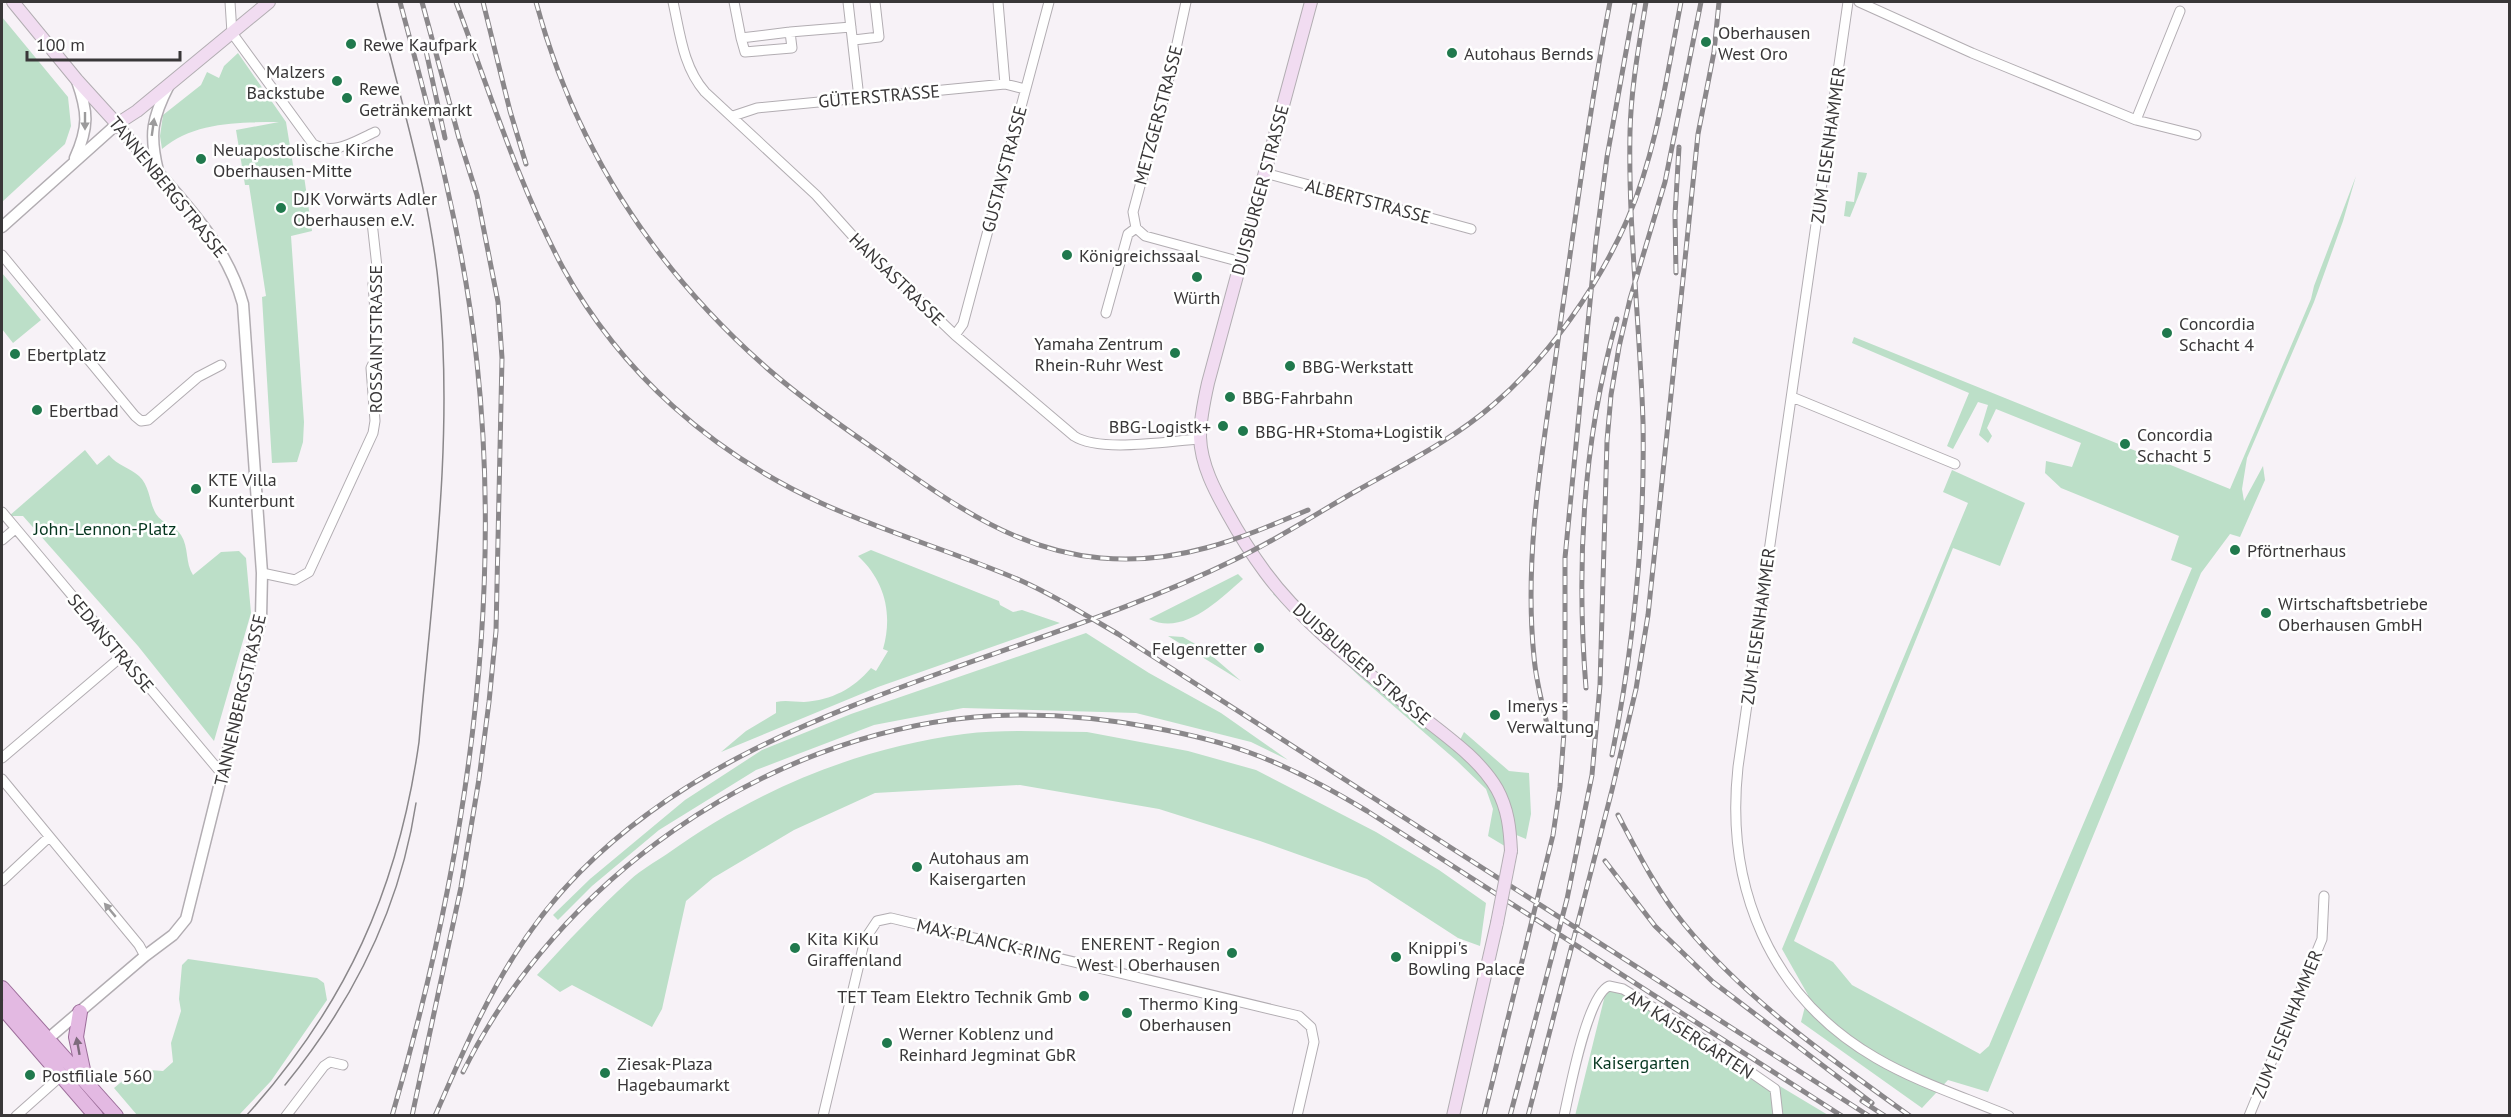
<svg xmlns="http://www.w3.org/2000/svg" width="2511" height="1117" font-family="'PT Sans',sans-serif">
<rect width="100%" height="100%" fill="#f7f2f7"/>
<!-- green -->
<path fill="#bcdfc8" d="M2,17L68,97L71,126L65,144L2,202Z
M238,53L286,122L295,177L304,176L312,231L291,236L304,422L303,442L297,462L272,463L262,297L266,296L249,185H245L236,130L279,122C239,122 193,122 162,149L160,136L163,115L201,85L207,72L219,78L224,66Z
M1858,172L1867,173L1866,177L1850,217L1844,216L1846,201L1854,202Z
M2356,176L2343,221L2314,302L2247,458L2242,489L2244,501L2263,466L2265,480L2240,537L2230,534L2201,573L1988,1092L1948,1080L1922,1108L1801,1022L1808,995L1782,949L1968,503L1943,492L1952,470L2025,503L2000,566L1953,548L1794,941L1833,962L1852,985L1980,1054L1989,1046L2192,568L2171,560L2179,536L2061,488L2045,473L2046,461L2072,467L2081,443L1996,409L1987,428L1992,436L1988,443L1979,435L1988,405L1978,402L1953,449L1947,446L1969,393L1852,343L1854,337L2230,489L2311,299L2314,286Z
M2,273L41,320L13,343L2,329Z
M85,450L97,465L109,455C117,465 130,468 139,476C150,486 149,502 156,514C162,524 175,525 181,535C189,547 185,563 193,575L221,552L239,551L246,558L251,613L214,741L138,646L23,516H9Z
M871,550L999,601L1000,605L1013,612L1022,610L1060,623L878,687L721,752L746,731L776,713V702C786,700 794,702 804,702C832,700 853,689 871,668L876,671L888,651L883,649C893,614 885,581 858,556Z
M1238,574L1243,579C1218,601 1183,636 1149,619Z
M1277,590L1458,744L1464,732L1509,771L1529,773L1531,814L1526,839L1514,834L1513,851L1488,836L1493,809L1486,789L1457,761L1359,676L1273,594Z
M1086,633L1149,673L1221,713L1288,760L1251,742L1136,713L963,708L874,725L756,770L659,830L592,886L558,920L553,915L590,879L685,800L762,750L851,714Z
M1168,636L1183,637L1204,649L1241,681Z
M1087,732L1188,751L1256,770L1376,832L1439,870L1486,903L1480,946L1458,938L1367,879L1260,841L1159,809L1020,785L875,793L794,830L713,878L686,901L662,1009L652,1027L572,985L560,992L537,975C567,942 597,910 630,880C641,870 655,862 667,854C754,791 857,748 964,734C1004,729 1047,732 1087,732Z
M188,959L317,978L324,983L327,1000L271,1081L239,1115H137L114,1088L137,1069L163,1071L173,1062L171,1043L181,1011L179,999L182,965Z
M1608,983L1828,1115L1575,1116Z"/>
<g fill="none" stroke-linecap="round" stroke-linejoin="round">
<defs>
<path id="minor" d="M230,2L232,33L313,144C334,156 355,141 375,132
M673,2C680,33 683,67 705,92L816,195L860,244L955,335L1074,436C1100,453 1168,441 1200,439
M734,2L741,38
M848,2L859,98
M998,2L1005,84
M1186,2L1172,67L1133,212L1136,228L1145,236L1241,262
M1848,2L1738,767C1725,886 1769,996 1876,1058C1917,1082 1964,1097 2009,1116
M1859,2L1972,53L2136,120L2180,11
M790,32L741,38L745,52L792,48L790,32L851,27
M854,40L879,37L875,2
M733,116L757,108L1005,84L1025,89
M2136,120L2196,135
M1265,173L1471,229
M2,255L135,416L141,421L148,420L198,377L221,365
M1106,313L1128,234L1136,228
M955,335L963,324L1049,2
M1792,397L1955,464
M2,512L222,774
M2,540L15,529
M262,573L295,580L309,572L373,433L375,421L371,368L378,353L373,284L377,267L372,222
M2,758L122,656
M2,779L139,945L145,956
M2,881L49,837
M16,1116L61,1076
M286,1116L324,1066L330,1062L343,1065
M823,1116L865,939L877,921L891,918L1299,1016L1311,1027L1314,1042L1297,1116
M1564,1116C1570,1089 1587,996 1609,986L1623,989L1687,1028L1775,1089L1778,1116
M2249,1116L2322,939L2324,896"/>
<path id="tertiary" d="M75,158C89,127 88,112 77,81
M158,171C149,134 152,118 169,85
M2,227L117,124C162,182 223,231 243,304L262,573L261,618L186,919L173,935L145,956L43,1043"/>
<path id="secondary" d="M13,2L77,80L117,124L137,111L269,2
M1311,2L1208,383C1204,401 1200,419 1200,437C1201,465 1215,491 1228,514C1239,534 1251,553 1265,572C1304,625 1361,667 1411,708C1440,732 1478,756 1497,789C1508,809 1510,829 1511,851
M1453,1116L1497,923"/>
<path id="primary" d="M2,988L116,1116
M2,1007L96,1116
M80,1012L76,1037L85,1079"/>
</defs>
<!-- minor casing -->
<use href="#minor" stroke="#b2adb2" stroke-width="11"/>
<!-- tertiary casing -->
<use href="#tertiary" stroke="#b2adb2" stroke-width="13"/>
<!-- secondary casing -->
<use href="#secondary" stroke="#b2adb2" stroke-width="14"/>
<!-- primary casing -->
<use href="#primary" stroke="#9c6e9a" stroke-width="16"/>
<!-- minor -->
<use href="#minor" stroke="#fff" stroke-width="9"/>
<!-- tertiary -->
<use href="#tertiary" stroke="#fff" stroke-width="10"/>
<!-- secondary -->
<use href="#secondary" stroke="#f1dcf1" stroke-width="12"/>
<!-- primary -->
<use href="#primary" stroke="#e3b9e2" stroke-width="14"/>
<!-- tram -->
<path stroke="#8a878a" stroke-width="1.5" d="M285,1085C352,1003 400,908 416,803
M246,1116C346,1005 398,890 419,742C432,592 454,440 439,290C430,192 399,97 377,2"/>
<defs>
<path id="rail" d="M456,2C489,90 518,184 563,268C621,373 712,453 821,503C887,533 958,553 1024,582C1057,597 1087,616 1118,634L1869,1116
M483,2L510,111L526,164
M536,2C575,148 654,269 768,369C806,402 849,431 890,460C955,506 1019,551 1101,558C1178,565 1239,539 1308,510
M426,51L445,138
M1676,273L1675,215L1679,147
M1586,688C1576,564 1583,439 1617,319
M1549,732C1543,707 1536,682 1534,657C1523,549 1545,439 1559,333C1575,222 1589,111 1610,2
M1612,755C1634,645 1645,534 1643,422C1640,325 1628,228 1630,132C1631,88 1639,45 1646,2
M1618,815C1638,853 1657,891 1684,924C1746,1000 1831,1059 1910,1116
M1605,861L1655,926L1713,982L1872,1103
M463,1072C558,880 761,737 975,717C1035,712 1097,717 1155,728C1187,734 1218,741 1248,752C1290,767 1329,788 1367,811L1842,1116
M1862,1101L1885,1116
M392,1116C463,873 504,615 477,363C464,239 432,121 400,2
M412,1116L461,887L479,779L489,702L496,631L502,358L498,302L477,195L459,138L422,2
M435,1116C475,1024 509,944 580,872C683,768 817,717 951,669C1046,635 1144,604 1234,560C1277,540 1317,513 1358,490C1404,464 1454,439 1494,404C1549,357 1599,285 1628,218C1657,150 1667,74 1681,2
M1484,1116L1553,835L1560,787L1565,718V558L1571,496L1596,241L1607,157L1635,2
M1510,1116L1567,899L1592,775L1600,685L1607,441L1611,395L1619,347L1630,299L1665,182L1701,2
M1528,1116L1612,790L1636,689L1648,615L1657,530L1698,134L1714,52L1719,2"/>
</defs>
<!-- rail casing -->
<use href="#rail" stroke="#8a878a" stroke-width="5"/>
<!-- rail -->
<use href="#rail" stroke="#fff" stroke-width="3" stroke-dasharray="9" stroke-linecap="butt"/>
<defs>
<path id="secondary-bridge" d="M1497,923L1511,851"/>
</defs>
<!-- secondary-bridge casing -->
<use href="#secondary-bridge" stroke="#b2adb2" stroke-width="14" stroke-linecap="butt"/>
<!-- secondary-bridge -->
<use href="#secondary-bridge" stroke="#f1dcf1" stroke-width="12"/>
</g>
<!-- one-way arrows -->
<defs><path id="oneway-solid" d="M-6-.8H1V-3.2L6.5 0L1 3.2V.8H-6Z" transform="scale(1.5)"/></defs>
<g fill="#9c9b9c">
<use href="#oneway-solid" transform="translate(85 121) rotate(90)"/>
<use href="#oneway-solid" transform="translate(153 127) rotate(-82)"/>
<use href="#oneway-solid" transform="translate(110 910) rotate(-130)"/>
</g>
<use fill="#7d6b7c" href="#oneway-solid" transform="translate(78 1046) rotate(-100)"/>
<!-- markers -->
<g fill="#20794d" stroke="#fff" stroke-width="2">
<circle cx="1706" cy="42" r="6"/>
<circle cx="351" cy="44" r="6"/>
<circle cx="1452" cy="53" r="6"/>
<circle cx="337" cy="81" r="6"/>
<circle cx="347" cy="98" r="6"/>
<circle cx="201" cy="159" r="6"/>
<circle cx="281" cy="208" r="6"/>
<circle cx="1067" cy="255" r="6"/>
<circle cx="1197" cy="277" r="6"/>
<circle cx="2167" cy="333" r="6"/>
<circle cx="1175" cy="353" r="6"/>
<circle cx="15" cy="354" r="6"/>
<circle cx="1290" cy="366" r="6"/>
<circle cx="1230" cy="397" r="6"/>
<circle cx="37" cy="410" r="6"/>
<circle cx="1223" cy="426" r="6"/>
<circle cx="1243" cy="431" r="6"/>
<circle cx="2125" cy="444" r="6"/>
<circle cx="196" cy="489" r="6"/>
<circle cx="2235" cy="550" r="6"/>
<circle cx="2266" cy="613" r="6"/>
<circle cx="1259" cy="648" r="6"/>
<circle cx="1495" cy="715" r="6"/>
<circle cx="917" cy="867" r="6"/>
<circle cx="795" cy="948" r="6"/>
<circle cx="1232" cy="953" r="6"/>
<circle cx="1396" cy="957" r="6"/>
<circle cx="1084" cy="996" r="6"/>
<circle cx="1127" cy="1013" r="6"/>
<circle cx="887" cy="1043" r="6"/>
<circle cx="605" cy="1073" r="6"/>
<circle cx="30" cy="1075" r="6"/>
</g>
<g text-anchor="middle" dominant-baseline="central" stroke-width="5" stroke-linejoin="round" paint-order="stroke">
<!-- poi labels -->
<g font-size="18" fill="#393738" stroke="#fff" text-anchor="start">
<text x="1718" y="32">Oberhausen<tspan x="1718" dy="21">West Oro</tspan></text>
<text x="363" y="44">Rewe Kaufpark</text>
<text x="1464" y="53">Autohaus Bernds</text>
<text x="325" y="71" text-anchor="end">Malzers<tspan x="325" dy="21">Backstube</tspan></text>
<text x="359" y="88">Rewe<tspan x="359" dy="21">Getränkemarkt</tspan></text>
<text x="213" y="149">Neuapostolische Kirche<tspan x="213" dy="21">Oberhausen-Mitte</tspan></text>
<text x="293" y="198">DJK Vorwärts Adler<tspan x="293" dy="21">Oberhausen e.V.</tspan></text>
<text x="1079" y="255">Königreichssaal</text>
<text x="1197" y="297" text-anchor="middle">Würth</text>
<text x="2179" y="323">Concordia<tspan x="2179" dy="21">Schacht 4</tspan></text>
<text x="1163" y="343" text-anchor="end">Yamaha Zentrum<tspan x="1163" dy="21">Rhein-Ruhr West</tspan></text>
<text x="27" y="354">Ebertplatz</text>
<text x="1302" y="366">BBG-Werkstatt</text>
<text x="1242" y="397">BBG-Fahrbahn</text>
<text x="49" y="410">Ebertbad</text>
<text x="1211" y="426" text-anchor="end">BBG-Logistk+</text>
<text x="1255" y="431">BBG-HR+Stoma+Logistik</text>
<text x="2137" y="434">Concordia<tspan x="2137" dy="21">Schacht 5</tspan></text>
<text x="208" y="479">KTE Villa<tspan x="208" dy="21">Kunterbunt</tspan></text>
<text x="2247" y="550">Pförtnerhaus</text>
<text x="2278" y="603">Wirtschaftsbetriebe<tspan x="2278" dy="21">Oberhausen GmbH</tspan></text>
<text x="1247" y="648" text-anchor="end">Felgenretter</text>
<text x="1507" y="705">Imerys -<tspan x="1507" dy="21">Verwaltung</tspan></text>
<text x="929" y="857">Autohaus am<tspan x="929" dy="21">Kaisergarten</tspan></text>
<text x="807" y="938">Kita KiKu<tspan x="807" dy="21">Giraffenland</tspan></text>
<text x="1220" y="943" text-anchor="end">ENERENT - Region<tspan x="1220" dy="21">West | Oberhausen</tspan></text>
<text x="1408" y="947">Knippi's<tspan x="1408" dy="21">Bowling Palace</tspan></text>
<text x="1072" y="996" text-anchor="end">TET Team Elektro Technik Gmb</text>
<text x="1139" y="1003">Thermo King<tspan x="1139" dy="21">Oberhausen</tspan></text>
<text x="899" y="1033">Werner Koblenz und<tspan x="899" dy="21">Reinhard Jegminat GbR</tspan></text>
<text x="617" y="1063">Ziesak-Plaza<tspan x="617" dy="21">Hagebaumarkt</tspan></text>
<text x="42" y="1075">Postfiliale 560</text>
</g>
<!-- street labels -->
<g font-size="18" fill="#393738" stroke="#fff">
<text transform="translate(879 96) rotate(-5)">GÜTERSTRASSE</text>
<text transform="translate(1158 115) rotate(-75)">METZGERSTRASSE</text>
<text transform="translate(1828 145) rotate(-82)">ZUM EISENHAMMER</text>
<text transform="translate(1004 169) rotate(-75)">GUSTAVSTRASSE</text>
<text transform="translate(168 187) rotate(51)">TANNENBERGSTRASSE</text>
<text transform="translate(1260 190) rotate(-75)">DUISBURGER STRASSE</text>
<text transform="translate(1368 201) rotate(15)">ALBERTSTRASSE</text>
<text transform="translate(897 279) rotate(44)">HANSASTRASSE</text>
<text transform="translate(375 339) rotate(-90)">ROSSAINTSTRASSE</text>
<text transform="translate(1758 626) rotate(-82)">ZUM EISENHAMMER</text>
<text transform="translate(111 643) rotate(50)">SEDANSTRASSE</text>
<text transform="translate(1362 664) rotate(41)">DUISBURGER STRASSE</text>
<text transform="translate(240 700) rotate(-77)">TANNENBERGSTRASSE</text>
<text transform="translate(989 941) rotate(13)">MAX-PLANCK-RING</text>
<text transform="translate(2287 1024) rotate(-68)">ZUM EISENHAMMER</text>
<text transform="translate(1690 1034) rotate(33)">AM KAISERGARTEN</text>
</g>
<!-- park labels -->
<g font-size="18" fill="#05361f" stroke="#fff">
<text x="105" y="528">John-Lennon-Platz</text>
<text x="1641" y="1062">Kaisergarten</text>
</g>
</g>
<!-- border -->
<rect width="2511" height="1117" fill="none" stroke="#393738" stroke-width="6"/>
<!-- scale -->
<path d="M27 51v9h153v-9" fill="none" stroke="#393738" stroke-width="3"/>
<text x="36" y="51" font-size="18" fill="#393738" stroke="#ffffff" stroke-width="4.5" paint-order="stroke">100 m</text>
</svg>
